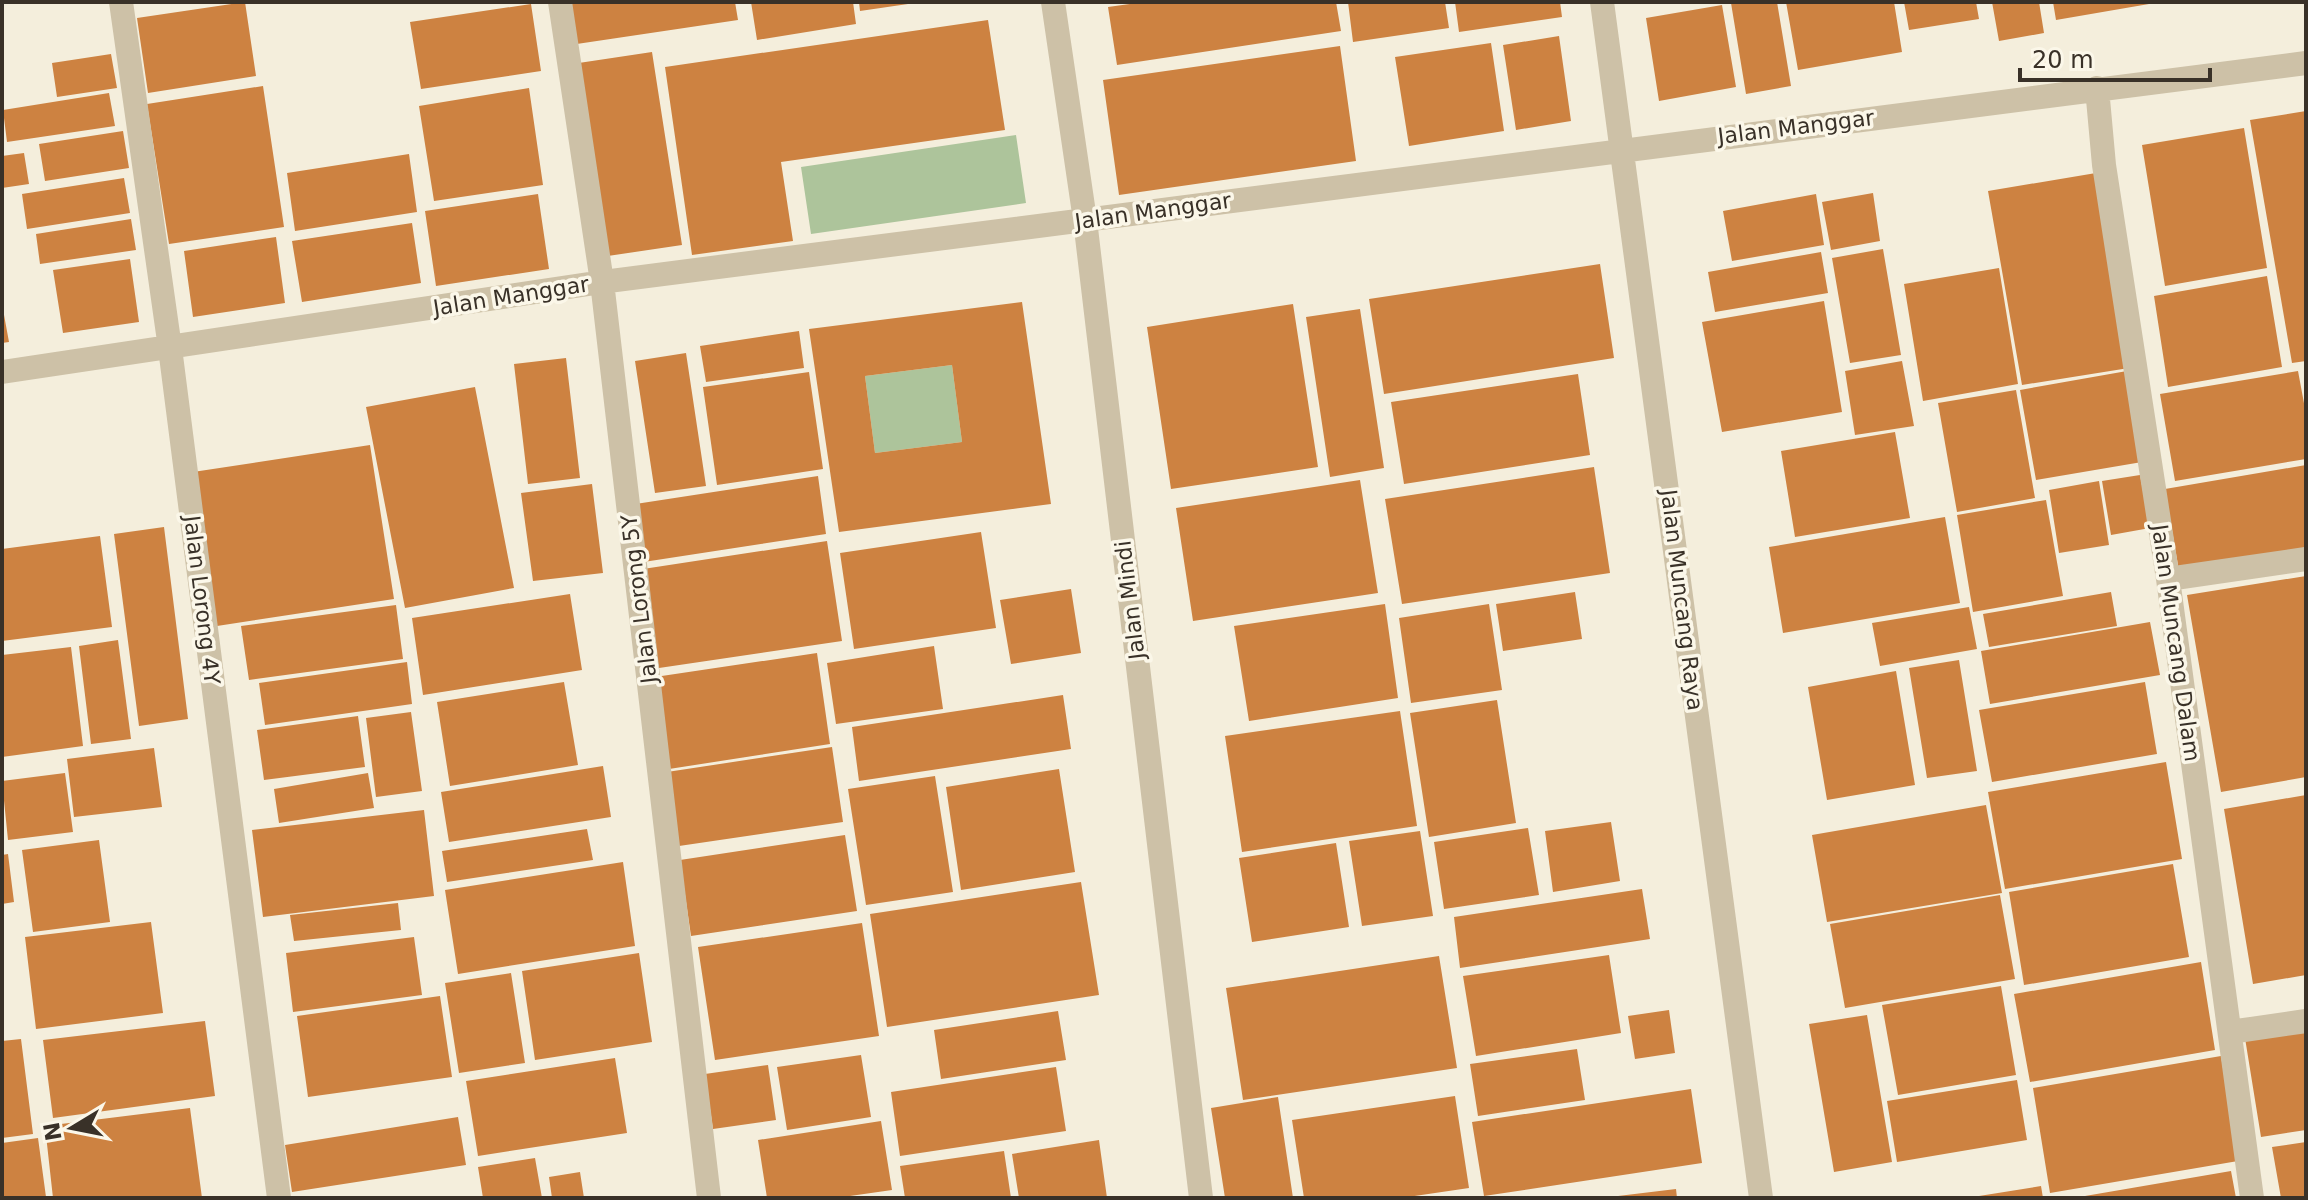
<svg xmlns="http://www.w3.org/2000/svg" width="2308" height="1200" font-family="'DejaVu Sans',sans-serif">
<rect width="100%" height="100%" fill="#f4eedc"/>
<!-- green -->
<path fill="#adc49b" d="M1016,135L1026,203L811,234L801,167Z
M952,365L962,442L875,453L865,376Z"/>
<!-- building -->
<path fill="#cd8241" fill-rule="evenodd" d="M245,2L256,76L148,93L137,18Z
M564,2H735L738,20L570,45Z
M751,2H853L856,24L757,40Z
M859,2H908V4L860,11Z
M1144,2H1336L1341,31L1117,65L1108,7Z
M1348,2H1445L1449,28L1353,42Z
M1455,2H1560L1562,17L1459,32Z
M1777,2L1791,86L1746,94L1731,3Z
M1786,2H1894L1902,52L1798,70Z
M1904,2H1976L1979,19L1909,30Z
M1992,2H2039L2044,33L1999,41Z
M2053,2H2149V4L2056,20Z
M531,4L541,71L421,89L410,22Z
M1722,5L1736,87L1659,101L1646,18Z
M988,20L1005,130L781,162L793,241L692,255L665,67Z
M1559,36L1571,121L1516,130L1503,45Z
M1491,43L1504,131L1409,146L1395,57Z
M1340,46L1356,161L1119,195L1103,80Z
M652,52L682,245L601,257L572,64Z
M111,54L117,88L57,97L52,63Z
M263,86L284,227L169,244L147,104Z
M529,88L543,185L434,201L419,106Z
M109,93L115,126L7,142L3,110Z
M2306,111V361L2292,363L2250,120Z
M2244,128L2267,268L2165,286L2142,145Z
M123,131L129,168L45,181L39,144Z
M24,153L29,184L2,188V156Z
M409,154L417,212L295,231L287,173Z
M2096,173L2129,368L2022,385L1988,191Z
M124,178L130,213L27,229L22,194Z
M1873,193L1880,241L1831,250L1822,202Z
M538,194L549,269L436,286L425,211Z
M1816,194L1824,245L1732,261L1723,211Z
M131,219L136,250L40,264L36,234Z
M412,223L421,283L302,302L292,241Z
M276,237L285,303L193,317L184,251Z
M1883,249L1901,355L1850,363L1832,258Z
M1821,252L1828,293L1715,312L1708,272Z
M130,259L139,322L63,333L53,270Z
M1600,264L1614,358L1384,394L1369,299Z
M1999,268L2018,384L1923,401L1904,284Z
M2267,276L2282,367L2168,387L2154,296Z
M1824,301L1842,412L1722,432L1702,322Z
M1022,302L1051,504L839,532L809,329ZM952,365L962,442L875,453L865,376Z
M2,304L9,342L2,343Z
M1293,304L1318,467L1171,489L1147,327Z
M1360,309L1384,468L1330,477L1306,317Z
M799,331L804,368L706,382L700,346Z
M686,353L706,486L655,493L635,361Z
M566,358L580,478L528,484L514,364Z
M1902,361L1914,426L1855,435L1845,371Z
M2127,371L2142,462L2036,480L2020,390Z
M2298,371L2306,414V459L2175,481L2160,394Z
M809,372L823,469L717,485L703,387Z
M1578,374L1590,455L1404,484L1391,402Z
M475,387L514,588L405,608L366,407Z
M2016,390L2035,498L1957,512L1938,403Z
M1895,432L1910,518L1795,537L1781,451Z
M370,445L394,599L217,626L193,472Z
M2306,465V550L2179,571L2165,489Z
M1594,467L1610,573L1402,604L1385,499Z
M2140,475L2150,528L2111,535L2102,481Z
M818,476L826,534L637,563L629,505Z
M1360,480L1378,593L1193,621L1176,508Z
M2099,481L2109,545L2059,553L2049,490Z
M592,484L603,573L533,581L521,493Z
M2046,500L2063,596L1973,612L1957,515Z
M1945,517L1960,603L1783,633L1769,547Z
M164,527L188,719L139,726L114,534Z
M981,532L996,628L854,649L840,553Z
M100,536L112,627L2,641V549Z
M827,541L842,641L659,668L643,569Z
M2306,576V777L2221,792L2187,595Z
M1071,589L1081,653L1011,664L1000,600Z
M1575,592L1582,639L1503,651L1496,604Z
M2111,592L2117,626L1989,647L1983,614Z
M570,594L582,670L423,695L412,618Z
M1385,604L1398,698L1249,721L1234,626Z
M1489,604L1502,690L1411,703L1399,618Z
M396,605L403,659L249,680L241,626Z
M1969,607L1977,649L1880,666L1872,623Z
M2150,622L2160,675L1990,704L1981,651Z
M118,640L131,739L91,744L79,646Z
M934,646L943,709L836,724L827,663Z
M71,647L83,746L2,757V655Z
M817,653L830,744L669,769L655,677Z
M1959,660L1977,771L1927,778L1909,668Z
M407,662L412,704L265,725L259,683Z
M1896,671L1915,785L1827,800L1808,687Z
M564,682L578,765L450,786L437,702Z
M2145,682L2157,754L1992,782L1979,710Z
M1063,695L1071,749L859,781L852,727Z
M1497,700L1516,823L1429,837L1410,713Z
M1400,711L1417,826L1242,852L1225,736Z
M411,712L422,791L376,797L366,718Z
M358,716L365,767L264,780L257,730Z
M832,747L843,822L679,846L667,772Z
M154,748L162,807L74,817L67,759Z
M2166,762L2182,859L2005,889L1988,792Z
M603,766L611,817L449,842L441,792Z
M1059,769L1075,872L961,890L946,787Z
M65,773L73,832L8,840L2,781Z
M368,773L374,808L279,823L274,789Z
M935,776L953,892L866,905L848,789Z
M2306,795V975L2253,984L2224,809Z
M1986,805L2002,893L1827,922L1812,835Z
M424,810L434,896L263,917L252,830Z
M1611,822L1620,881L1553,892L1545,831Z
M1528,828L1539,895L1444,909L1434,842Z
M587,829L593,860L447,882L442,851Z
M1420,831L1433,916L1362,926L1349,841Z
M845,835L857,911L691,936L680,860Z
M99,840L110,922L33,932L22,850Z
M1336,843L1349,927L1252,942L1239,858Z
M8,854L14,902L2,904V855Z
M623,862L635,946L458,974L445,890Z
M2173,864L2189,957L2024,985L2009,892Z
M1081,882L1099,995L887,1027L870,914Z
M1642,889L1650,939L1460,968L1454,917Z
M2000,895L2015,979L1845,1008L1830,924Z
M398,903L401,930L294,941L290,915Z
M151,922L163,1013L36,1029L25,937Z
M862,923L879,1036L715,1060L698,947Z
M414,937L422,995L293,1012L286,953Z
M639,953L652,1042L535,1060L522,971Z
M1609,955L1621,1033L1476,1056L1463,976Z
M1439,956L1457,1068L1243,1100L1226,988Z
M2201,962L2215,1050L2030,1082L2014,994Z
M511,973L525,1063L459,1073L445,983Z
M2001,986L2016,1075L1898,1095L1882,1005Z
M440,996L452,1077L308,1097L297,1016Z
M1669,1010L1675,1053L1635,1059L1628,1016Z
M1058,1011L1066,1060L941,1079L934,1030Z
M1867,1015L1892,1162L1834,1172L1809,1024Z
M205,1021L215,1096L53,1118L43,1040Z
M2306,1028V1130L2261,1137L2245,1038Z
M21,1039L33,1134L2,1138V1041Z
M1577,1049L1585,1100L1478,1116L1470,1064Z
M861,1055L871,1117L787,1130L777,1067Z
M2221,1056L2238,1161L2050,1193L2033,1088Z
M615,1058L627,1133L478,1156L466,1081Z
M768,1065L776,1120L713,1129L705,1074Z
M1056,1067L1066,1131L900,1156L891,1092Z
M2017,1080L2027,1140L1897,1162L1887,1101Z
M1691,1089L1702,1163L1484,1196L1472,1122Z
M1455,1096L1469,1188L1401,1198H1304L1292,1120Z
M1278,1097L1293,1198H1225L1211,1108Z
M190,1108L202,1198H53L45,1126Z
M458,1117L466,1165L292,1192L285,1145Z
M881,1121L892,1190L836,1198H767L758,1140Z
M38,1138L46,1197L2,1198V1143Z
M1099,1140L1107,1198H1019L1012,1154Z
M2306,1142V1198H2281L2272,1147Z
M1004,1151L1011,1198H905L900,1166Z
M535,1158L542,1198H483L478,1167Z
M2231,1171L2236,1198H2085V1196Z
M580,1172L584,1198H552L549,1177Z
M2041,1186L2043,1198H1980L1979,1196Z
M1676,1189L1677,1198H1619L1618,1196Z"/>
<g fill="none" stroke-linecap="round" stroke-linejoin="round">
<!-- minor -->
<path stroke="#cdc1a7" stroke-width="24" d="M121,2L170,348L279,1198
M560,2L602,282L709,1198
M1053,2L1085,220L1201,1198
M1602,2L1761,1198
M2097,88L2104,165L2168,579L2252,1198
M2,372L602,282L2306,63
M2168,579L2306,559
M2230,1032L2306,1021"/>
</g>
<g text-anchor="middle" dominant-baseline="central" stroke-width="7" stroke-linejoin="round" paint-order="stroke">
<!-- street labels -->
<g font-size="22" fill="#393128" stroke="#fbf7e9">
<text transform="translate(1796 127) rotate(-7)">Jalan Manggar</text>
<text transform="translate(1153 211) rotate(-8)">Jalan Manggar</text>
<text transform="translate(511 296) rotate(-9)">Jalan Manggar</text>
<text transform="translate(639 599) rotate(-97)">Jalan Lorong 5Y</text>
<text transform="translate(202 600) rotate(83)">Jalan Lorong 4Y</text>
<text transform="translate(1130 600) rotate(-97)">Jalan Mindi</text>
<text transform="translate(1682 600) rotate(83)">Jalan Muncang Raya</text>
<text transform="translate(2176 643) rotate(82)">Jalan Muncang Dalam</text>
</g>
</g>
<!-- border -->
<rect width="2308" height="1200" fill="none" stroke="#393128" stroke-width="8"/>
<!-- north arrow -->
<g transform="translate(72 1128) rotate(260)" stroke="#fbf7e9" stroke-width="6" paint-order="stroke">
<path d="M0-6L14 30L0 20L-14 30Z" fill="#393128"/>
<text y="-12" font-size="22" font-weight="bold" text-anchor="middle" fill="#393128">N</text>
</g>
<!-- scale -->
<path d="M2020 68v12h190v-12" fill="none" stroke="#393128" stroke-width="4"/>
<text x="2032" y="68" font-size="24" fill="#393128" stroke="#fbf7e9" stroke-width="6" paint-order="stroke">20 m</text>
</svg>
